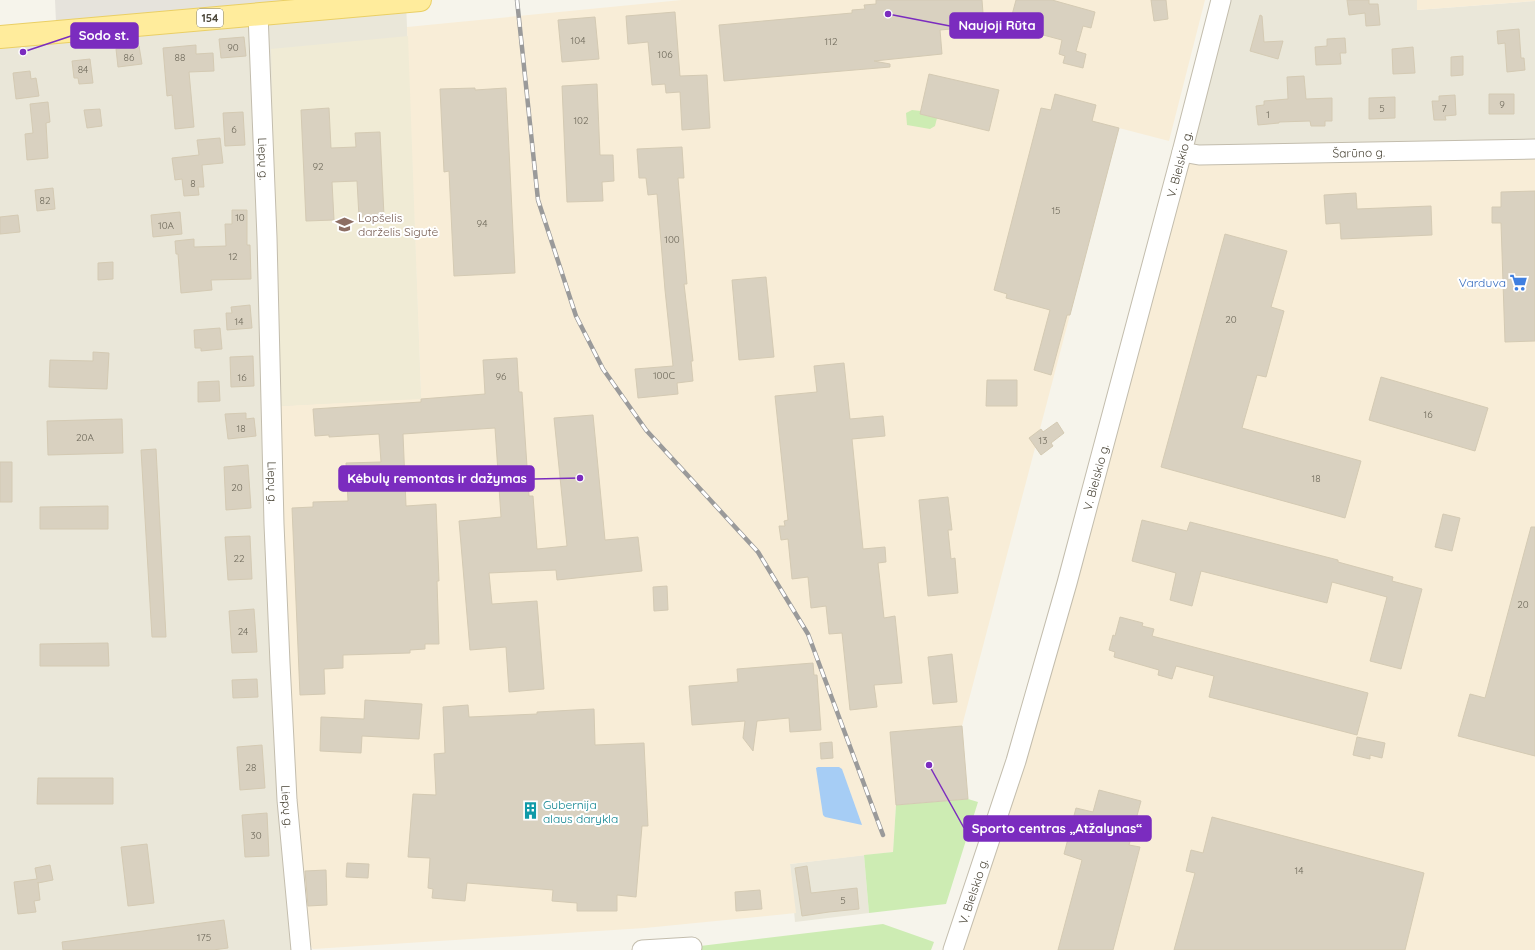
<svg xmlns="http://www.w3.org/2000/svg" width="1535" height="950" font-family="Quicksand,sans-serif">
<rect width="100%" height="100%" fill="#f6f4eb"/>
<!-- residential -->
<path fill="#eae7d9" d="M1221,0H1417V10L1535,1V149L1182,152Z
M406,1L421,399L301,950H0V37Z
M864,855L869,913L795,922L790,864Z"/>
<!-- commercial -->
<path fill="#f8edd7" d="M682,0H1205L1169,141L1119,128L962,726L890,732L896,805L893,852L790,864L796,913L645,928L313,949L302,937L284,669L280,406L421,398L407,27Z
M1417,0H1535V1L1417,10Z
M1535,149V950H953L1182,152Z"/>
<!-- industrial -->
<path fill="#e6e3dc" d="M55,0H298L56,22Z"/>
<!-- education -->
<path fill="#f0ebd5" d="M408,36L421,399L280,406L271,49Z"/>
<!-- green -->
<path fill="#cdecb3" d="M912,110L921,111L920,114L937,118L935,126L930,129L907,125L906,113Z
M968,799L978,802L946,904L869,913L864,855L893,852L896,805Z
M883,924L934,942L931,950H642L692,947Z"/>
<!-- water -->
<path fill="#a6cdf5" d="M818,767H839L842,769L862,825L825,817L823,815L816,768Z"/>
<!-- building -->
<path fill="#d9d1c0" stroke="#d4cab3" d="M876,0H982L984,26L940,30L942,54L874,61L890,64V67L724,81L719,25L852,13V10L865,9L864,5L876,4Z
M1016,0H1052L1095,12L1091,28L1083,26L1076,51L1086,54L1083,68L1063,63L1065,56L1059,54L1062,40L1009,26Z
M1151,0H1166L1168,19L1154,21Z
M1347,0H1369V4H1378L1380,25L1366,26L1365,13L1349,15Z
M675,12L680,76L707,75L710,128L682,130L680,92L666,93L665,84L652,85L648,42L628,44L626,16Z
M1260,15L1262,16L1264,42L1283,41L1278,59L1250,51Z
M595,17L599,59L562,62L558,20Z
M1519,29L1521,58H1524L1525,70L1507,72L1505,43L1498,44L1497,31Z
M244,37L246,56L221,58L219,39Z
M1345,38L1346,53H1340L1341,64L1316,65L1315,47L1327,46V39Z
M196,45V54L213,53L214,71L189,72L194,127L175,129L172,95L167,96L163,48Z
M139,46L142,64L118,67L116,49Z
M1413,47L1415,73L1393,74L1392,49Z
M1463,56V75L1451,76V57Z
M90,59L93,83L79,84L78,78H74L72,61Z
M30,71L31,79L36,78L39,96L16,99L13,73Z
M929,74L999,90L989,131L920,114Z
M1304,76L1306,99L1332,98V121H1325V126H1311L1310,121L1279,122V123L1258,125L1256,106L1264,105V101L1288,99L1287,77Z
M597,84L600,155H613L614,181L602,182L603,201L567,202L562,86Z
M475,88V90L506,88L515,273L454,276L449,171L444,172L440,89Z
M1055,94L1096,105L1092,121L1119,128L1070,315H1067L1051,375L1034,370L1050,310L1006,298L1007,294L994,290L1041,108L1051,110Z
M1489,94H1514V114H1489Z
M1455,95L1456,115L1445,116L1446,120H1434L1432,101H1439V96Z
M1395,97V118L1369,119V98Z
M48,102L50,122L46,123L48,158L27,160L25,134L33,133L30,104Z
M329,108L331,148L356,147L355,133L380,132L384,216L359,217L357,181L332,182L334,220L306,221L301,110Z
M100,109L102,126L87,128L84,110Z
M243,112L245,145L225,146L223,113Z
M220,138L223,163L202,165L204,187H198L199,195L184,196L182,179L175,180L172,158L199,155L197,140Z
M682,147L684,178H678L687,284H684L693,361H691L693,381L677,383L678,394L638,398L635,369L673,366L665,290L657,194L648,195L646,178H639L637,149Z
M53,188L55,209L37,211L35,190Z
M1535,191V341L1505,342L1501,223H1492V207H1501V192Z
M1356,193L1357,209L1431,206L1432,235L1341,239L1340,223L1326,224L1324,195Z
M232,210H247V245H250L251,279L211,280L212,290L181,293L178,254H176L175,241L194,239V247L226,246L225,224H232Z
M180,212L182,234L153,237L151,215Z
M18,215L20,232L0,234V217Z
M1225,234L1287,251L1271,307L1284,311L1266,377L1257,375L1242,428L1361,461L1345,518L1161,467Z
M113,262V279L98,280V263Z
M766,277L774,357L739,360L732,280Z
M250,305L252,328L227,330L226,313H232L231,307Z
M220,328L222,349L201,351V348H195L194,330Z
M93,352L109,353L107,389L49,387L50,360L93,361Z
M253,356L254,386L231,387L230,357Z
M517,358L519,392H522L529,496H533L537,549L567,546L554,418L593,415L605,540L638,537L642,571L557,580L556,570L489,573L492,604L537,601L544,689L509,692L506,647L470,650L459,521L501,517L495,428L403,434L406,506L436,504L439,581H437L439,644H425V649L410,650V653L343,655V668L324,669L325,694L300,695L292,508L313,507V502L348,501L346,463L381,462L379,434L329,437V435L315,436L313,409L421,402V399L485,394L483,360Z
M844,363L850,419L883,416L885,436L852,439L863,549L885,547L886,562L878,563L884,618L895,616L902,683L874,685L877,707L850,710L842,633L829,634L826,606L811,608L808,577L792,579L788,539L781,540L779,526H785L784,521L788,520L775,396L817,392L814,366Z
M1381,377L1488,408L1475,451L1369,420Z
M987,380H1017V406H986Z
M219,381L220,401L198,402V382Z
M246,413V419L254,418L256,436L228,439L225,414Z
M122,419L123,453L48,455L47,421Z
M1057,422L1064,433L1051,443L1053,446L1041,455L1029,438L1041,429L1043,432Z
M156,449L166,637H152L141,450Z
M0,462H12V502H0Z
M248,465L251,508L226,510L224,467Z
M948,497L952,530H948L951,559L955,558L958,593L928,596L919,500Z
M108,506V529H40V507Z
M1443,514L1460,518L1452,551L1435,547Z
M1142,520L1187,531L1190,522L1338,560V562L1393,577L1392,581L1422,589L1401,669L1370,661L1387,597L1332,582L1327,603L1201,571L1192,606L1170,600L1176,573L1132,561Z
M1531,527H1535V756L1458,736L1470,694L1485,698Z
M250,536L252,579L228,580L225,537Z
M667,586L668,610L654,611L653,587Z
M254,609L257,652L232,653L229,611Z
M1120,617L1143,623L1142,626L1154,629L1152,636L1368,693L1357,735L1209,697L1214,676L1176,666L1172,679L1158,675L1159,670L1114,657L1115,652L1109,650L1113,635L1115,636Z
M108,643L109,666H40V644Z
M952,654L957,702L933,704L928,657Z
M813,663L814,675H817L821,730L790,732L789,718L757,721L753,751L743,738L745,721L692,725L689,686L738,682L737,669Z
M257,679L258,697L233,698L232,680Z
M365,700L422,704L419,739L362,736L361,753L320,751L321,717L364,719Z
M468,705L469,717L537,714V712L594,709L595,745L644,743L648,826H642L636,897L617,895V911H577V903L552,901L553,890L467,883L465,901L432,898L433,889L428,888L430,858L408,857L413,794L436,795L434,754L445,753L443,707Z
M962,726L968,799L896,805L890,732Z
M1357,737L1385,743L1382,758L1370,755V759L1353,755Z
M832,742L833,758L821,759L820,743Z
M262,745L265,788L240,790L237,747Z
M38,778H113V804H37Z
M1099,790L1141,801L1129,845L1140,847L1113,950H1058L1082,860L1064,854L1076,808L1093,812Z
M267,813L269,856L245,857L242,815Z
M1212,817L1424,873L1405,950H1174L1195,873L1186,871L1191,850L1203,853Z
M147,844L154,903L128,906L121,847Z
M347,863L369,864L368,878L346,877Z
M50,865L53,880L38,883V882L40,900L34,901L36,912L18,914L14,882L37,879L35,868Z
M807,866L811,893L857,888L859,909L829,912L802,916L795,868Z
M326,870L327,905L308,906L305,871Z
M760,890L762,909L736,911L735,892Z
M224,920L228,948L213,950H63L62,942Z"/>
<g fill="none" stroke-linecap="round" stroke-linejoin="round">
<defs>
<g id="minor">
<path id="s1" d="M258,14L267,238L274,524L280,663L287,800L301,950"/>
<path id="s2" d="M1182,152L1199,155L1535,149"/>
<path d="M642,950L692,947"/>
<path id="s3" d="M953,950L1016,761L1067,583L1182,152L1221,0"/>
</g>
<path id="major" d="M0,37L420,0"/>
</defs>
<!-- minor casing -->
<use href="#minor" stroke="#c3bdad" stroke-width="21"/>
<!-- major casing -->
<use href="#major" stroke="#eacf65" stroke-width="24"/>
<!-- minor -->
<use href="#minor" stroke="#fff" stroke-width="19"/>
<!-- major -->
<use href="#major" stroke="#ffec9c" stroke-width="22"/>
<defs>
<path id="rail" d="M517,0L538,200L576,316L603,369L646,430L758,552L808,634L883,835"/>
</defs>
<!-- rail casing -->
<use href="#rail" stroke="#9a9a9a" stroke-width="4.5"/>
<!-- rail -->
<use href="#rail" stroke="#fff" stroke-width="3" stroke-dasharray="9" stroke-linecap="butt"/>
</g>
<!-- icons -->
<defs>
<symbol id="school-bare" viewBox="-9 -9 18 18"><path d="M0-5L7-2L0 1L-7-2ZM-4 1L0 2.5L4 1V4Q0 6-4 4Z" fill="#8d6e63" stroke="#fff" stroke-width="2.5" paint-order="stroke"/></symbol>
<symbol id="supermarket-bare" viewBox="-9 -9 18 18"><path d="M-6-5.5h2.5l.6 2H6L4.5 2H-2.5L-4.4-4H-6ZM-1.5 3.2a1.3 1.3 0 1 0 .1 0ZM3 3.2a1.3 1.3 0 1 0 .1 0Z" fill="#3f7fe0" stroke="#fff" stroke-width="2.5" paint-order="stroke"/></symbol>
<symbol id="building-bare" viewBox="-9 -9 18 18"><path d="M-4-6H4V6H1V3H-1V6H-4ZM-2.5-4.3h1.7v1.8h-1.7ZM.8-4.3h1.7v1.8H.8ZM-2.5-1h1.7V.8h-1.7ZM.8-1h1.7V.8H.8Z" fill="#0f9aa8" stroke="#fff" stroke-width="2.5" paint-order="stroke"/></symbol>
</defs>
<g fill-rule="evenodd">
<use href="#school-bare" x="332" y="212" width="25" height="25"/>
<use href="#supermarket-bare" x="1506" y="270" width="25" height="25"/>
<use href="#building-bare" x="518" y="798" width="25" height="25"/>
</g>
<g text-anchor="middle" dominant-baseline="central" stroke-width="4" stroke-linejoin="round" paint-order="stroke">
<!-- number labels -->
<g font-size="10" fill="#6e695a">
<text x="578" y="40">104</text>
<text x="831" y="41">112</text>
<text x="233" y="47">90</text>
<text x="665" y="54">106</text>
<text x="129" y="57">86</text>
<text x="180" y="57">88</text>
<text x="83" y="69">84</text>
<text x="1502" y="104">9</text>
<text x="1382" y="108">5</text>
<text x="1444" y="108">7</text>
<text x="1268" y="114">1</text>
<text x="581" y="120">102</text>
<text x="234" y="129">6</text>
<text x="318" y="166">92</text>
<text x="193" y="183">8</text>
<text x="45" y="200">82</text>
<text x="1056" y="210">15</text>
<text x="240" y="217">10</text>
<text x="482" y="223">94</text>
<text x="166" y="225">10A</text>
<text x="672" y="239">100</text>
<text x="233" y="256">12</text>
<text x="1231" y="319">20</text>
<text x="239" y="321">14</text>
<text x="664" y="375">100C</text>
<text x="501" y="376">96</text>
<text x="242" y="377">16</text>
<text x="1428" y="414">16</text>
<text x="241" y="428">18</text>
<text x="85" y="437">20A</text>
<text x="1043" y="440">13</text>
<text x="1316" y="478">18</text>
<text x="237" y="487">20</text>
<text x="239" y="558">22</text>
<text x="1523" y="604">20</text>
<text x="243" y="631">24</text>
<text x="251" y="767">28</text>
<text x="256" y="835">30</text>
<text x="1299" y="870">14</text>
<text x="843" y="900">5</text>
<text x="204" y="937">175</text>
</g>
<!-- shield labels -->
<rect fill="#fff" stroke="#817e74" stroke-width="1" x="197" y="9" width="26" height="18" rx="3"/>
<g font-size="11" font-weight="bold" fill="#4b4638">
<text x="210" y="18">154</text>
</g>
<!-- street labels -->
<g font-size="12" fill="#4b4638" stroke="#fff">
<text stroke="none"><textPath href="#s2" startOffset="177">Šarūno g.</textPath></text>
<text stroke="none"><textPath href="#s1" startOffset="145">Liepų g.</textPath></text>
<text stroke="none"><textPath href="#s3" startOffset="818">V. Bielskio g.</textPath></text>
<text stroke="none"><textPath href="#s3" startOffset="494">V. Bielskio g.</textPath></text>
<text stroke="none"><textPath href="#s1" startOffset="469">Liepų g.</textPath></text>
<text stroke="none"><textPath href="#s1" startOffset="793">Liepų g.</textPath></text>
<text stroke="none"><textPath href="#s3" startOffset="62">V. Bielskio g.</textPath></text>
</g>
<!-- education labels -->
<g font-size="12" fill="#785e54" stroke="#fff" text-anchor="start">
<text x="358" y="217">Lopšelis<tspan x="358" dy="14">darželis Sigutė</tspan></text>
</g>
<!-- shop labels -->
<g font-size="12" fill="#366cbe" stroke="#fff" text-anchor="end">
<text x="1506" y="282">Varduva</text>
</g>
<!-- culture labels -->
<g font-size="12" fill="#0d838f" stroke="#fff" text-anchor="start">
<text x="543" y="804">Gubernija<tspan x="543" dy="14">alaus darykla</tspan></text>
</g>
</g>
<!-- callouts -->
<path fill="none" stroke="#7b2cbf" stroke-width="1.5" d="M888 14L950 26M23 52L71 36M580 478L534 479M929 765L964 828"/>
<g fill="#7b2cbf" stroke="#fff" stroke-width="1.5">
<circle cx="888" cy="14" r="4"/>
<circle cx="23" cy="52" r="4"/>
<circle cx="580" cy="478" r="4"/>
<circle cx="929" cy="765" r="4"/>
</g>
<g fill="#7b2cbf" stroke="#7b2cbf" stroke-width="1.5">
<rect x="950" y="13" width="93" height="25" rx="4"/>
<rect x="71" y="23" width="67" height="25" rx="4"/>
<rect x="339" y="466" width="195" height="25" rx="4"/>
<rect x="964" y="816" width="187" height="25" rx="4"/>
</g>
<g font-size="13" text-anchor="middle" font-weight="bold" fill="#fff">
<text x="997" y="30">Naujoji Rūta</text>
<text x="104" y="40">Sodo st.</text>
<text x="437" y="483">Kėbulų remontas ir dažymas</text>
<text x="1057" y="833">Sporto centras „Atžalynas“</text>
</g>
</svg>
